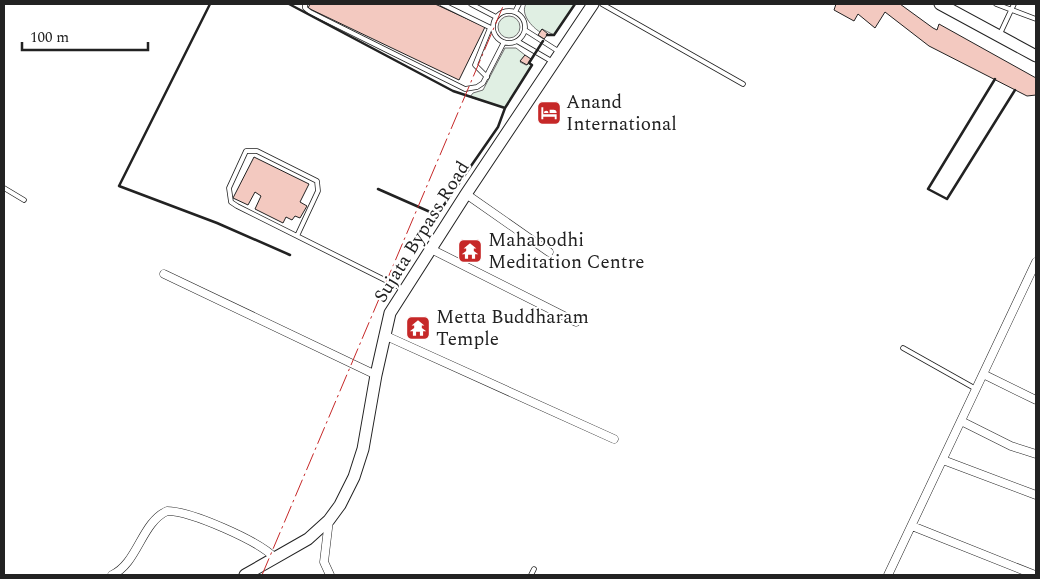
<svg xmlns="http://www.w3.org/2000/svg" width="1040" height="579" font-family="Spectral,serif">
<rect width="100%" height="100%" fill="#fff"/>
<!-- green -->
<path fill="#e0efe3" stroke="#6f6f6f" d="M526,4H575L554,35L542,29L540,32C532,27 520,14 526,4Z
M498 27a11 11 0 1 1 22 0a11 11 0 1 1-22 0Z
M505,48H516L525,55L520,62L526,65L529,63L532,65L505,108L470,97L473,93L483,90Z"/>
<!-- building -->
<path fill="#f3c9c0" stroke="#222" d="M310,4H435L485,27L459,80L308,8Z
M836,4H900L933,28L937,30L939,24L1036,78V95L1027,96L929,46L885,12L875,28L858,14L854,21L834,10Z
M542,29L548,34L544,39L538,35Z
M525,55L531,59L527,65L520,61Z
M254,157L309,184L300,202L307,206L300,218L295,216L292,220L286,217L283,223L255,209L261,196L255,192L248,205L233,198Z"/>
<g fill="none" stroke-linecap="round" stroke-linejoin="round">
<defs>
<path id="lane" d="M305,4V8L310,12L465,89L477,87L483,83L504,42
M442,4L491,28
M471,4L496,17
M602,4L743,84
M996,4L1036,19
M493 27a16 16 0 1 1 32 0a16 16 0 1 1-32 0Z
M515,12L519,4
M525,30L558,51
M999,36L1014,4
M517,41L553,62
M487,77L475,65L490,28
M4,188L24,200
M297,236L318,191L317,181L257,151H246L229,188L231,202L237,206L403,289
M903,348L976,389
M531,575L534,569"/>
<path id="street" d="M466,194L549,252
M431,249L576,322
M164,274L376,375
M384,335L614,439
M983,374L1036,400
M961,421L1011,446L1036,454
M943,460L1036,495
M329,520L324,562L330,575
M912,526L1035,575
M112,575C138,563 141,523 167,511C191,511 259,541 275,558
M888,575L1036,262"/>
<path id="secondary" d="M940,4L1036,56
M245,575L308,539L329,520L340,505L354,477L363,449L376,375L390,313L466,194L593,4"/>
</defs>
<!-- lane casing -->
<use href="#lane" stroke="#222" stroke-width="5.5"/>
<!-- street casing -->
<use href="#street" stroke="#222" stroke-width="9"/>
<!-- secondary casing -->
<use href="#secondary" stroke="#222" stroke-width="13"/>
<!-- lane -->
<use href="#lane" stroke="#fff" stroke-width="4"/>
<!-- street -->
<use href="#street" stroke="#fff" stroke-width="8"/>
<!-- secondary -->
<use href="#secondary" stroke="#fff" stroke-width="11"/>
<!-- wall -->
<path stroke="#222" stroke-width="2.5" d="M210,4L119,186L217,223L290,255
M289,4L453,91L505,108
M547,35H554L575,4
M995,79L928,189L947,199L1015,90
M378,189L437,215L498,127L505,108L532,65L529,63L543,41"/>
<!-- power -->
<path stroke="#c62828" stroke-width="1" stroke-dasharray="18 4 2.5 4" stroke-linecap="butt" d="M262,575L504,4"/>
</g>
<!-- icons -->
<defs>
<symbol id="hotel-square" viewBox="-11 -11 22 22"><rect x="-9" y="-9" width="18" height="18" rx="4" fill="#c62828" stroke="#fff"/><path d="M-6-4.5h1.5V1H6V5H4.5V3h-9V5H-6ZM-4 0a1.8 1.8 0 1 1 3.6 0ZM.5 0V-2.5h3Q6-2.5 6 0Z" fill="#fff"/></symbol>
<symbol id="temple-square" viewBox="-11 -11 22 22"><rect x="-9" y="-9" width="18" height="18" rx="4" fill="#c62828" stroke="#fff"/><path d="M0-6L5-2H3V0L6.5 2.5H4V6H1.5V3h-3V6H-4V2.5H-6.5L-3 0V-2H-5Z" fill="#fff"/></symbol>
</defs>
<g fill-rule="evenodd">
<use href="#hotel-square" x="535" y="99" width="28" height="28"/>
<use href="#temple-square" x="456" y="237" width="28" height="28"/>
<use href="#temple-square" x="404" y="314" width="28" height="28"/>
</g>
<g text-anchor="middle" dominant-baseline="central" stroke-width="4" stroke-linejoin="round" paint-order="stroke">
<!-- poi labels -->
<g font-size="19" fill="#222" stroke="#fff" text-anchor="start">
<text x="566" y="102">Anand<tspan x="566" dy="22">International</tspan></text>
<text x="488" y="240">Mahabodhi<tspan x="488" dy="22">Meditation Centre</tspan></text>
<text x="436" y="317">Metta Buddharam<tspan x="436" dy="22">Temple</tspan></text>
</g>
<!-- street labels -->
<g font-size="19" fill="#222" stroke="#fff">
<text transform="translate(422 232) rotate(-58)">Sujata Bypass Road</text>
</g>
</g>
<!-- border -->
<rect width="1040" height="579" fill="none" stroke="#222222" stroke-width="10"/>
<!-- scale -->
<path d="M22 42v8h126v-8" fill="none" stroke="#222222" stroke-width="2.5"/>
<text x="30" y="42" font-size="15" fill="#222222" stroke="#ffffff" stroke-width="4" paint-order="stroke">100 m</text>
</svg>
